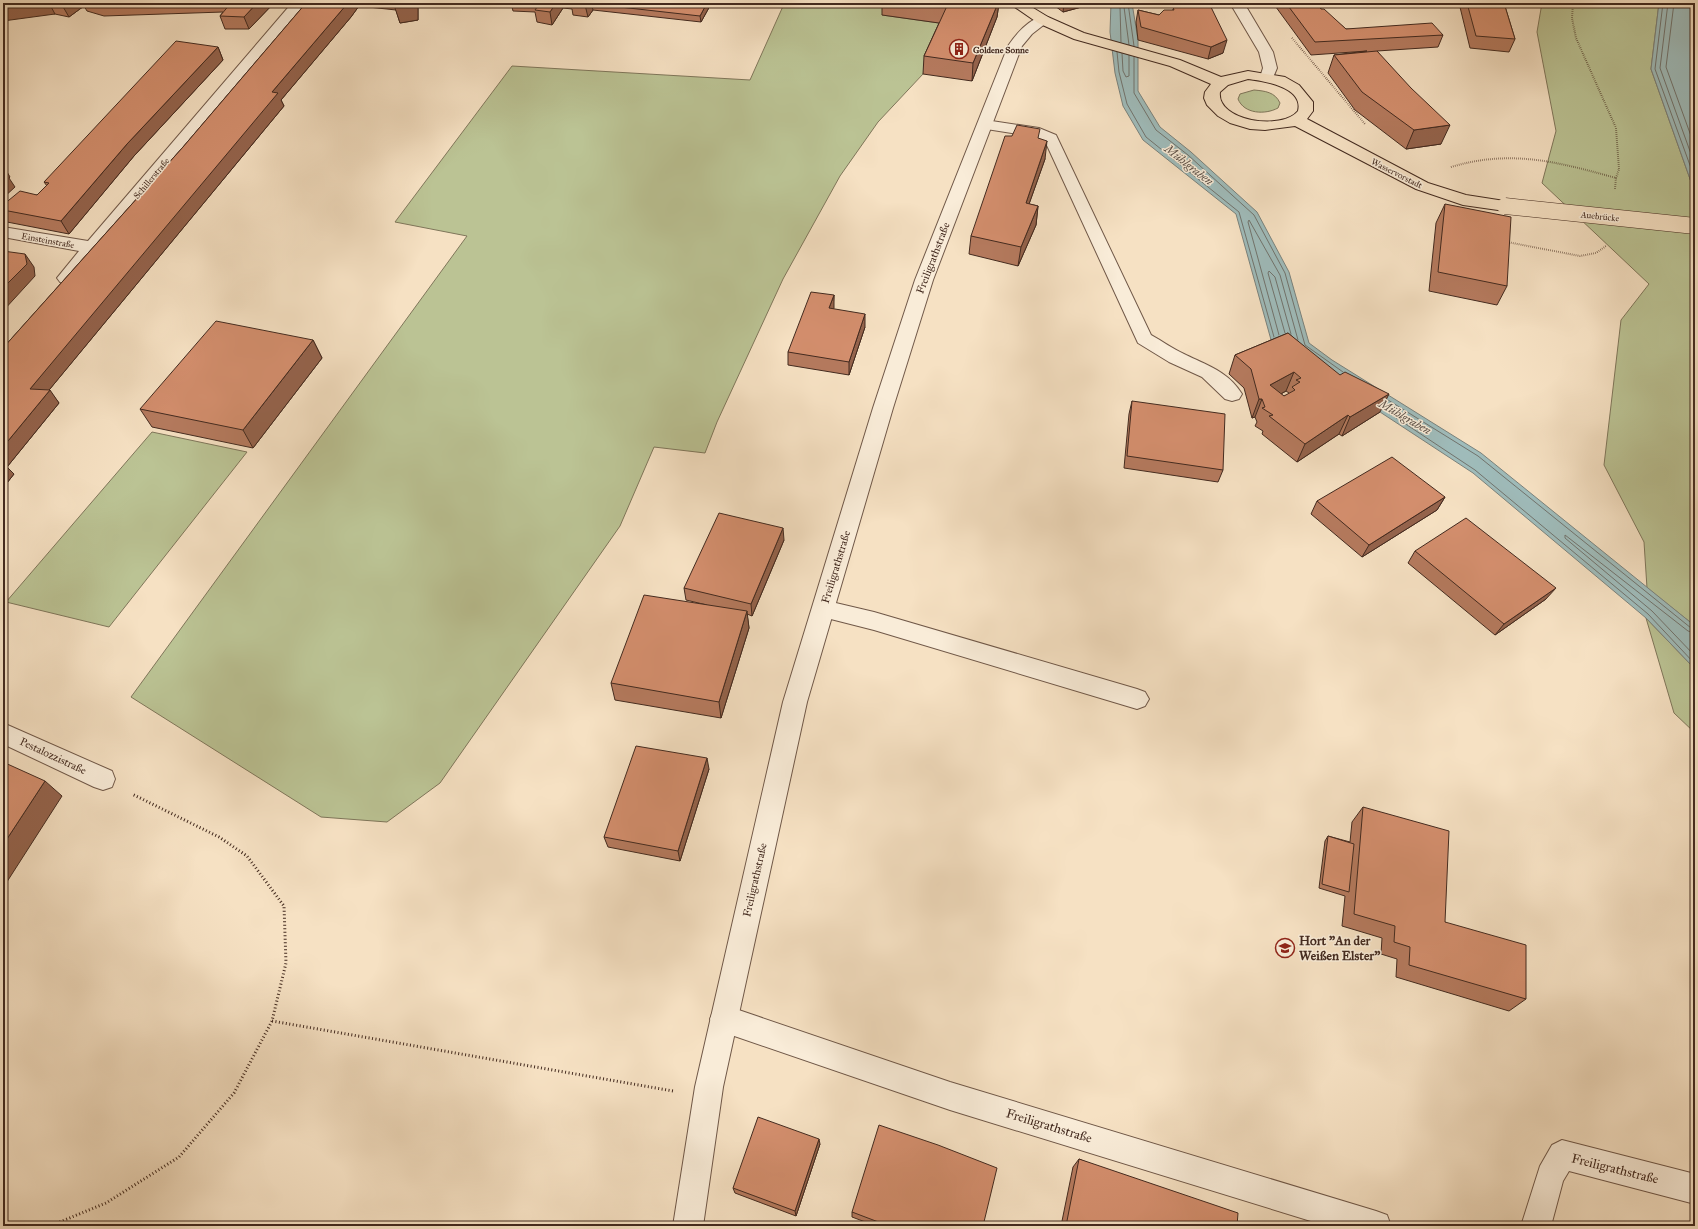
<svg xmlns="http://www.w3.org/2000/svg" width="1698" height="1229" font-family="'IM FELL Great Primer',serif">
<rect width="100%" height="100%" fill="#f6e1c3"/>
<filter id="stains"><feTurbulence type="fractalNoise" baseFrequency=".005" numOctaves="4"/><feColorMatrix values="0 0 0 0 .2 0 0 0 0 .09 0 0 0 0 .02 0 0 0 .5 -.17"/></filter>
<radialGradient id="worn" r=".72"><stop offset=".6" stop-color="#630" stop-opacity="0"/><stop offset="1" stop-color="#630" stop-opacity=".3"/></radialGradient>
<!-- green -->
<path fill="#bbc394" stroke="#7f765a" d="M779,3H888L882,15L946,24L923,74L878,122L840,176L783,279L717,422L705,453L654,447L620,526L440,783L387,822L321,817L131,697L467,236L395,222L512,66L750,80L784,4Z
M1542,3H1659L1651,69L1695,193V626L1647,588L1644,542L1604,465L1621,320L1649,284L1542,183L1556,131L1537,32Z
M1254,90C1265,91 1275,92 1280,103L1278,108C1265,115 1244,114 1238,99L1240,94Z
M152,432L247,452L109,627L6,602Z
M1646,618L1695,669V733L1674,713Z"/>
<!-- water -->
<path fill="#9fbcbb" stroke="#7a827d" d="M1111,3H1132L1138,40V91L1160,127L1191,152L1257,212L1289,272L1309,343L1332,360L1481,453L1695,626V669L1646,618L1473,473L1380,412L1273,347L1236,214L1143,140L1123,106L1115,73L1110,32Z
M1659,3H1695V193L1651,69Z"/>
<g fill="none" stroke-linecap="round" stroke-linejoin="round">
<!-- shore -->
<path stroke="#71736d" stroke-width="1" d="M1128,3L1134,46
M1663,3L1655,69L1695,179
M1668,3L1660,68L1695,165
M1674,3L1666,67L1695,147
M1121,42L1120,7L1122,5L1124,7L1129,45
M1117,52L1119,72L1127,104L1146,137L1239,212L1274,337
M1122,53L1123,71L1126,77L1129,76V55
M1134,57V93L1156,130L1188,155L1254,215L1285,273L1305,345L1343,372
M1285,333L1268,273L1269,271L1275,277L1291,334
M1279,335L1248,222L1249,220L1280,275L1298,340
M1388,400L1478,456L1691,628H1695
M1383,409L1475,470L1648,614L1695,664
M1695,633L1688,631L1565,535V538L1652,611L1695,656"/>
<defs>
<path id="service" d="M823,600L874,612L1137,689L1145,692L1149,699L1145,706L1137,709L874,630L815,615L812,609L815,603Z
M3,723L112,771L115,779L112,787L103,790L94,787L3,744Z
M724,1005L950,1082L1376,1211L1387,1215L1391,1226H1327L950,1110L714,1029L710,1019L714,1009Z
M1562,1140L1695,1174V1204L1569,1171L1563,1181L1551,1226H1521L1540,1166L1552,1145Z"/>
<path id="minor" d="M292,3H306L72,282L66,284L60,282L57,278L79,251L3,237V227L88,241Z
M985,120L1039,128L1056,135L1151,335C1162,341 1173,349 1184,354C1206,365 1228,371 1242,394L1239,399L1232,401L1225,399L1202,377L1169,362L1138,343L1045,141L1036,137L980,128L977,125L980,122Z"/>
<path id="tertiary" d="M1230,3H1244L1273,52L1277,68L1272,80H1262L1260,77L1263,68L1259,52Z
M1043,16L1048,17L1050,20L1032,34L1022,46L933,280L893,408L807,702L723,1087L703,1226H673L695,1087L783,702L873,408L915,280L1008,46C1016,34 1028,20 1043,16Z"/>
<path id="primary" d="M1009,3H1025L1048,17L1084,33L1180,60L1221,77L1248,71L1285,77L1299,85L1313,102V111L1307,119L1428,183L1466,195L1511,202L1513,206L1511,210L1505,211L1463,205L1416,189L1295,126L1265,130L1250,129L1230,123L1218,116L1207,105L1204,98L1205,92L1211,84L1170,66L1074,39L1038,23ZM1248,79C1264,81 1304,87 1298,111C1282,131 1216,121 1220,92L1228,85Z"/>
</defs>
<!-- service casing -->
<use href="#service" stroke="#705848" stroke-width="2"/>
<!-- minor casing -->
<use href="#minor" stroke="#705848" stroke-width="2"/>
<!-- tertiary casing -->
<use href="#tertiary" stroke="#705848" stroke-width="2"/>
<!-- primary casing -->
<use href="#primary" stroke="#432a1f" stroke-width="2"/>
<!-- path-far1 -->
<path stroke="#432a1f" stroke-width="2" stroke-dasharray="0.5 1.5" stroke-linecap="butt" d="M1292,38L1365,124
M1451,167C1511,149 1558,162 1616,178L1619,169L1616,128L1576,38L1572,18L1573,3
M1615,189L1616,178
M1507,242L1580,256L1596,253L1606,246"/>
<!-- path -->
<path stroke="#432a1f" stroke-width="3" stroke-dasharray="1 2.5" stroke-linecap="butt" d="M272,1021L673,1091
M50,1226L106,1203L179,1157L234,1093L272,1021L286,963L284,906L247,856L219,837L132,794"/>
<!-- service -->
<use href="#service" fill="#f9ecd8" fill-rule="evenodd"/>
<!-- minor -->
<use href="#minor" fill="#f9ecd8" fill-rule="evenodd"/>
<!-- tertiary -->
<use href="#tertiary" fill="#f9ecd8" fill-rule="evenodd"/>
<!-- primary -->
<use href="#primary" fill="#f6e1c3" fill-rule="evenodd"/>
<defs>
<path id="primary-bridge" d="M1505,206L1695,226"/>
</defs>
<!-- primary-bridge casing -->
<use href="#primary-bridge" stroke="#432a1f" stroke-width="17" stroke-linecap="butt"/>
<!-- primary-bridge -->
<use href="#primary-bridge" stroke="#f6e1c3" stroke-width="16"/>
</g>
<!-- wall -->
<path fill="#b57a5e" stroke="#432a1f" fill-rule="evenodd" d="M3,3H274L249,29H225L220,16L223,12L104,16L87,11L84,6L69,17Z
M306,3H418V20L400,23L396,10L359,6L351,17L281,100L284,106L49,390L59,403L7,467L14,474L3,488V348L183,147Z
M420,3H710L711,4L701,22L593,10L588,17L573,15L572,9L563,8L552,25L537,22L535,12L513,11L512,7Z
M882,3H999L997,17L972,81L923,74L924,56L939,23L882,15Z
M1051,3H1089V5L1063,12Z
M1150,3H1209L1223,53L1208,59L1138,40L1136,22L1138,10L1159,15L1173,10L1174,6H1151Z
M1273,3H1317L1321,9L1346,29L1443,35L1438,47L1377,51L1441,144L1406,149L1355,110L1328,73L1334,55L1367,51L1311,55Z
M1459,3H1504L1515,39L1509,52L1470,48Z
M218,47L223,60L134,156L69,234L7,222L3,216V205L37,195L47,186L44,182Z
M1038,138L1045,159L1029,204L1038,206L1036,225L1018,266L969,254L971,236Z
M1445,204L1507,286L1497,305L1429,291L1436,223Z
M834,295L833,309L865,327L849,375L788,365V352Z
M1288,333L1380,412L1342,436L1339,434L1297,462L1262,434L1263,431L1255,426L1257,422L1255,417L1252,418L1244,388L1229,374L1235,355ZM1286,391L1289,393V394L1284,396L1281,394Z
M313,340L322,358L253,448L152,427L140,409Z
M1132,401L1223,470L1218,482L1124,468L1129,414Z
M1445,497L1437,510L1362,557L1311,514L1317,501Z
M784,540L752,616L747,614L749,628L721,718L615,700L611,683L707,605L686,600L684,588Z
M1415,551L1546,599L1495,635L1408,563Z
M709,769L680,861L608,847L604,837Z
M1363,807L1445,922L1526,999L1509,1011L1396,977L1397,959L1381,954L1382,938L1342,926L1345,896L1319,888L1325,841L1328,836L1350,842L1352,822Z
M820,1144L796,1216L735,1193L733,1188Z
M1079,1159L1237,1226H1061L1073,1167Z
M852,1212L983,1226H876L852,1217Z"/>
<!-- shaded-wall -->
<path fill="#94634c" stroke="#432a1f" d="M39,3H49L55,14L3,21V7Z
M64,3H82L84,6L69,17L62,5Z
M257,3H274L249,29L244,17Z
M346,3H358L359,6L351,17L281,100L284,106L40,401L30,389L272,92L347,4Z
M407,3H418V20L400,23L394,5Z
M556,3H562L563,8L552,25L550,12Z
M587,3H591L593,10L588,17L585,5Z
M707,3H710L711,4L701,22L700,16Z
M998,3H999L997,17L972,81L973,63Z
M1064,3H1089V5L1063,12Z
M1227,40L1223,53L1208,59L1211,47Z
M218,47L223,60L134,156L69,234L61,221L127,144Z
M1450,125L1441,144L1406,149L1414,130Z
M1047,141L1045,159L1023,221L1026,203Z
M3,165L10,177L9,178L15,187L3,198Z
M1038,206L1036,225L1018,266L1021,247Z
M25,254L34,267L35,276L3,311V288Z
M834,295V308L829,321V308Z
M865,314V327L849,375V362Z
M313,340L322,358L253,448L243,430Z
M1294,372L1286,391L1264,403L1270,385Z
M50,390L59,403L7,467L14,474L3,488V447Z
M1389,394L1380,412L1342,436L1350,417Z
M1259,399H1262L1255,417L1252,418Z
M1348,415L1339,434L1297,462L1305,444Z
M1445,497L1437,510L1362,557L1369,545Z
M783,528L784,540L752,616L751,604Z
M1556,588L1546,599L1495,635L1504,624Z
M747,611L749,628L721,718L719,702Z
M707,758L709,769L680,861L678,851Z
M45,781L62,796L3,888V845Z
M819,1139L820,1144L796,1216L795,1211Z"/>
<!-- building -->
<path fill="#d38e6d" stroke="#432a1f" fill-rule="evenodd" d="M3,3H39L3,7Z
M54,3H64L62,5Z
M95,3H121L97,4Z
M231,3H257L244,17L220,16Z
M306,3H334L347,4L272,92L278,93L30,389L50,390L3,447V348L183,147Z
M394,3H407L394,5Z
M512,3H531V6L511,4Z
M540,3H556L550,12L535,10Z
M572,3H587L585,5Z
M603,3H707L700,16L602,5Z
M926,3H998L973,63L924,56L947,6Z
M1177,3H1209L1227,40L1211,47L1141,27L1138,10L1159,15L1164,10H1174L1173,7Z
M1286,3H1317L1321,9H1324L1346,29L1432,23L1443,35L1315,42Z
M1467,3H1504L1515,39L1476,36Z
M176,41L218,47L127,144L61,221L3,210V205L20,191L37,195L49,183L44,182Z
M1377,51L1411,88L1450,125L1414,130L1362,92L1334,55Z
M1017,125L1040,129L1038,138L1047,141L1026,203L1038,206L1021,247L971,236L1005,136H1012Z
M3,174L7,175L3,178Z
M1445,204L1511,217L1507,286L1438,272Z
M3,251L25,254L27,264L3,288Z
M811,292L834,295L829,308L865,314L849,362L788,352Z
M216,321L313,340L243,430L140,409Z
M1288,333L1340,375L1345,372L1389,394L1350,417L1348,415L1305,444L1269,416L1273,415L1262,408L1265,407L1262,399H1259L1251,369L1235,355ZM1294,372L1301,378L1296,380L1300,382L1292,387L1295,390L1284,396L1270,385Z
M1132,401L1225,414L1223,470L1127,456Z
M1392,457L1445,497L1369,545L1317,501Z
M719,513L783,528L751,604L684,588Z
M1466,518L1556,588L1504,624L1415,551Z
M644,595L747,611L719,702L611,683Z
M636,746L707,758L678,851L604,837Z
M3,762L45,781L3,845Z
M1363,807L1449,831L1445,922L1526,945V999L1409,965L1410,947L1394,942L1395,926L1354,914Z
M1328,836L1354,844L1349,892L1322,884Z
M758,1117L819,1139L795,1211L733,1188Z
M879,1125L938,1145L997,1168L983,1226H889L852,1212Z
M1079,1159L1238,1213L1237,1226H1066Z"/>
<!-- icons -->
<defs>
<symbol id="building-ring" viewBox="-11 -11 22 22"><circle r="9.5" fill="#f9ecd8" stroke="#8f2418" stroke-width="1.5"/><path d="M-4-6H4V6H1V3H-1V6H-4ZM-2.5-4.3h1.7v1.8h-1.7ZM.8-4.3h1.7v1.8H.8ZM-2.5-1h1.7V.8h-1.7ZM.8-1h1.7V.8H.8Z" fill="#8f2418"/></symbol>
<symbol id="school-ring" viewBox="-11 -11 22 22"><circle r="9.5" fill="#f9ecd8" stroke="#8f2418" stroke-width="1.5"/><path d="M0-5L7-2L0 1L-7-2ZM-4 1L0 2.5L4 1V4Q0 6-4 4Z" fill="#8f2418"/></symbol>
</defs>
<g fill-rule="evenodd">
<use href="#building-ring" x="948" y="38" width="22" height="22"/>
<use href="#school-ring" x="1274" y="937" width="22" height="22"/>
</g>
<g text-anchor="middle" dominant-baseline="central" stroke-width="3" stroke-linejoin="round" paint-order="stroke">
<!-- far-poi labels -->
<g font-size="9" font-weight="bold" fill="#432a1f" stroke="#f9ecd8" text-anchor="start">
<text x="973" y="49">Goldene Sonne</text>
</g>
<!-- far-street labels -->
<g font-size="9" fill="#432a1f" stroke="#f9ecd8">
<text transform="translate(1397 173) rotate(27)">Wasservorstadt</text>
<text transform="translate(151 178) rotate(-50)">Schillerstraße</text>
<text transform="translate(1600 216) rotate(6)">Auebrücke</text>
<text transform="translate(48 240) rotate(10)">Einsteinstraße</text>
</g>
<!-- street labels -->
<g font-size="11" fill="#432a1f" stroke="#f9ecd8">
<text transform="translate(933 258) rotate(-69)">Freiligrathstraße</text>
<text transform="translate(836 567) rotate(-73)">Freiligrathstraße</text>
<text transform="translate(53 756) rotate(25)">Pestalozzistraße</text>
<text transform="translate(755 880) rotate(-77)">Freiligrathstraße</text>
</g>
<!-- water labels -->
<g font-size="12" font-style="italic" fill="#5a4e46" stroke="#f9ecd8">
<text transform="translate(1189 165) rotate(38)">Mühlgraben</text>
<text transform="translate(1405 417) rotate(30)">Mühlgraben</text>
</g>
<!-- near-poi labels -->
<g font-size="13" font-weight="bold" fill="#432a1f" stroke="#f9ecd8" text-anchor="start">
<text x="1299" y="941">Hort "An der<tspan x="1299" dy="15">Weißen Elster"</tspan></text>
</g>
<!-- near-street labels -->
<g font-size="13" fill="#432a1f" stroke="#f9ecd8">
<text transform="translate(1049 1126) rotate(17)">Freiligrathstraße</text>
<text transform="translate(1615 1169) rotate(14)">Freiligrathstraße</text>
</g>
</g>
<!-- margin -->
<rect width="1698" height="1229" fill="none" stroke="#f6e1c3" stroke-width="16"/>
<rect x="4" y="4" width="1690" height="1221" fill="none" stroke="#432a1f" stroke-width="2"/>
<rect x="8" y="8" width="1682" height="1213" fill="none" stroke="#432a1f"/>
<rect width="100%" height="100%" filter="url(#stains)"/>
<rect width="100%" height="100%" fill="url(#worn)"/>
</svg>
